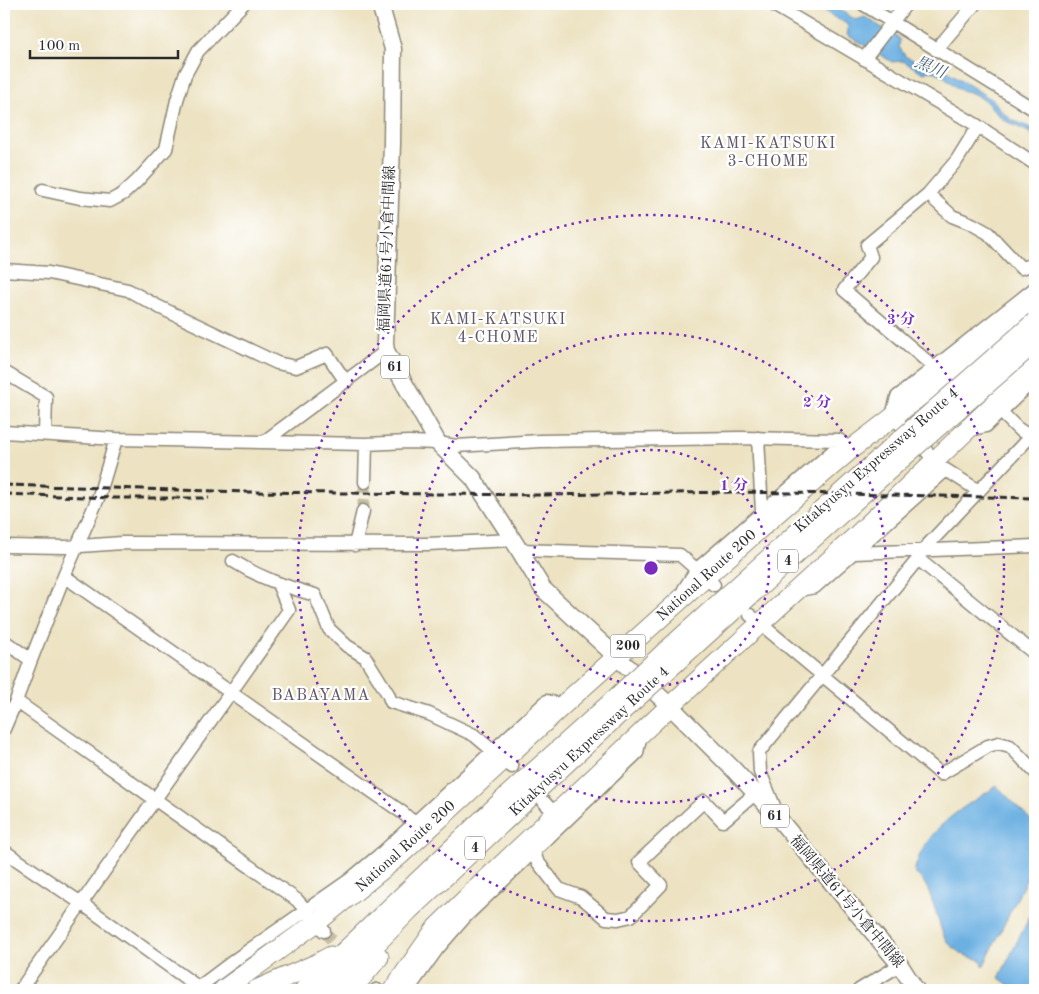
<svg xmlns="http://www.w3.org/2000/svg" width="1039" height="994" font-family="'Old Standard TT','Noto Serif JP',serif">
<rect width="100%" height="100%" fill="#fff"/>
<filter id="ink" filterUnits="userSpaceOnUse"><feTurbulence type="fractalNoise" baseFrequency=".02" numOctaves="2"/><feDisplacementMap in="SourceGraphic" scale="10" xChannelSelector="R" yChannelSelector="G"/><feConvolveMatrix kernelMatrix="1 2 1 2 8 2 1 2 1" color-interpolation-filters="sRGB"/></filter>
<filter id="wash" filterUnits="userSpaceOnUse"><feTurbulence type="fractalNoise" baseFrequency=".0096" numOctaves="4" result="noise"/><feDisplacementMap in="SourceGraphic" scale="20" xChannelSelector="R" yChannelSelector="G"/><feGaussianBlur stdDeviation="1.12" result="paint"/><feColorMatrix in="noise" values="0 0 0 0 0 0 0 0 0 0 0 0 0 0 0 0 0 1.4 0 .05"/><feComposite in="paint" operator="in"/></filter>
<g filter="url(#wash)">
<rect width="100%" height="100%" fill="#ede3c3"/>
<!-- water -->
<path fill="#6cb0e2" stroke="#4c6e86" d="M817,4H834L842,11L856,20L865,17L900,39L899,47L906,57L920,62L928,61L944,69L994,101L1001,111L1012,120L1031,128L1035,131V136C1025,129 1014,126 1004,120C996,115 992,106 985,101C981,98 976,95 972,93C967,91 961,91 957,88C949,81 936,66 924,73L903,61L892,62L847,35L848,30L847,24L830,15Z
M997,786L1035,824V862L983,967C983,964 983,961 980,960C978,958 975,959 973,958C963,956 950,947 945,938C936,920 932,882 914,873C923,829 962,808 997,786Z
M1035,906V990H1016L999,978Z"/>
</g>
<g filter="url(#ink)">
<g fill="none" stroke-linecap="round" stroke-linejoin="round">
<!-- minor-tunnel -->
<path stroke="#c6bea5" stroke-width="12" stroke-dasharray="12 6" stroke-linecap="butt" d="M363,511L365,482
M324,931L376,990"/>
<defs>
<path id="minor" d="M772,4L978,126L1035,164
M863,4L1035,110
M936,50L975,4
M864,59L906,4
M43,190L80,198L110,201L123,194L137,181L166,149L177,100L185,75L198,51L243,4
M928,194L952,216L972,224L988,233L1021,268L1035,264
M4,270L49,273L128,290L159,307L277,363L296,367L327,354L346,382
M928,362L844,290L871,257L867,245L928,194L957,160L978,126
M4,372L46,397L45,434
M1001,412L1017,428L1035,440
M969,430L986,426L1035,379
M4,432L116,439L366,444L408,442L438,443L456,446L540,441L741,438L839,440L850,450
M758,438L762,512
M265,441L386,351
M936,461L892,416L897,397L1035,288
M365,482L366,444
M355,545L363,511
M4,546L66,547L122,543L427,544L513,540
M520,550L680,555L714,585
M854,553L1035,546
M918,559L1035,654
M233,561C260,578 284,586 315,595L329,629L347,646L365,657L388,694L391,702L429,714L474,735L512,767
M64,576L403,813L415,824
M684,589L697,569L842,443
M799,590L815,587L946,470L979,491
M750,615L941,774L988,746L999,743L1010,746L1035,772
M4,641L31,660
M16,701L297,900L324,931
M4,729L16,701L31,660L64,576L99,496L116,439
M544,802L561,820
M777,813L760,772L759,752L918,559L922,551L1025,442
M530,838L537,861L559,889L581,897L606,918L618,919L631,916L661,885L639,862L704,801L723,821L756,793
M4,851L81,903L198,987
M20,990L289,610L278,584
M195,990L235,960L348,881L384,851L547,701L563,705
M376,990H377
M408,990L438,948L465,917L637,753L641,733
M859,990L900,965"/>
<path id="major" d="M380,4L393,49L392,144L385,343L386,351L438,443L473,478L513,540L543,589L670,706L734,770L774,813L900,965L916,990"/>
<path id="highway" d="M664,653L890,449
M674,664L902,458
M223,990L317,922L400,855L563,705L776,514L850,450L988,344L1035,304
M256,990L316,964L331,956
M304,990L508,795L614,700
M331,990L409,910L623,710
M351,990L379,957
M393,990L437,927L474,891L670,706L855,537L1035,365"/>
</defs>
<!-- minor casing -->
<use href="#minor" stroke="#8c8777" stroke-width="15"/>
<!-- major casing -->
<use href="#major" stroke="#8c8777" stroke-width="19"/>
<!-- highway casing -->
<use href="#highway" stroke="#8c8777" stroke-width="21"/>
<!-- minor -->
<use href="#minor" stroke="#fff" stroke-width="12"/>
<!-- major -->
<use href="#major" stroke="#fff" stroke-width="16"/>
<!-- highway -->
<use href="#highway" stroke="#fff" stroke-width="19"/>
<!-- rail -->
<path stroke="#2b2b2b" stroke-width="3" stroke-dasharray="8 4" stroke-linecap="butt" d="M4,485L247,492L541,495L740,492L1035,498
M4,494L112,498H209"/>
<defs>
<path id="highway-bridge" d="M890,449L1035,322
M902,458L1035,342
M614,700L664,653
M623,710L674,664"/>
</defs>
<!-- highway-bridge casing -->
<use href="#highway-bridge" stroke="#8c8777" stroke-width="21" stroke-linecap="butt"/>
<!-- highway-bridge -->
<use href="#highway-bridge" stroke="#fff" stroke-width="19"/>
</g>
</g>
<!-- distance rings -->
<g fill="none" stroke="#7b2cbf" stroke-width="2.5" stroke-dasharray="2.5 5">
<circle cx="651" cy="568" r="118"/>
<circle cx="651" cy="568" r="235"/>
<circle cx="651" cy="568" r="353"/>
</g>
<g text-anchor="middle" dominant-baseline="central" stroke-width="4.5" stroke-linejoin="round" paint-order="stroke">
<!-- shield labels -->
<g fill="#fff" stroke="#6b6b6b" stroke-width="1">
<rect x="381" y="355.5" width="28" height="23" rx="4"/>
<rect x="778" y="549.5" width="20" height="23" rx="4"/>
<rect x="610.5" y="634.5" width="35" height="23" rx="4"/>
<rect x="761" y="804.5" width="28" height="23" rx="4"/>
<rect x="465" y="836.5" width="20" height="23" rx="4"/>
</g>
<g font-size="14" font-weight="bold" fill="#2b2b2b">
<text x="395" y="367">61</text>
<text x="788" y="561">4</text>
<text x="628" y="646">200</text>
<text x="775" y="816">61</text>
<text x="475" y="848">4</text>
</g>
<!-- street labels -->
<g font-size="15" fill="#2b2b2b" stroke="#fff">
<text transform="translate(388 249) rotate(-88)">福岡県道61号小倉中間線</text>
<text transform="translate(877 461) rotate(-41)">Kitakyusyu Expressway Route 4</text>
<text transform="translate(707 576) rotate(-42)">National Route 200</text>
<text transform="translate(590 742) rotate(-43)">Kitakyusyu Expressway Route 4</text>
<text transform="translate(406 847) rotate(-42)">National Route 200</text>
<text transform="translate(846 902) rotate(50)">福岡県道61号小倉中間線</text>
</g>
<!-- water labels -->
<g font-size="16" font-style="italic" fill="#456074" stroke="#fff">
<text transform="translate(930 68) rotate(23)">黒川</text>
</g>
<!-- neighbourhood labels -->
<g font-size="16" letter-spacing="1" fill="#625968" stroke="#fff">
<text x="768" y="144">KAMI-KATSUKI<tspan x="768" dy="18">3-CHOME</tspan></text>
<text x="498" y="320">KAMI-KATSUKI<tspan x="498" dy="18">4-CHOME</tspan></text>
<text x="321" y="696">BABAYAMA</text>
</g>
</g>
<circle cx="651" cy="568" r="8" fill="#7b2cbf" stroke="#fff" stroke-width="2.5"/>
<g font-size="15" text-anchor="middle" font-weight="bold" fill="#7b2cbf" stroke="#fff" stroke-width="4.5" stroke-linejoin="round" paint-order="stroke">
<text x="901" y="324">3 分</text>
<text x="817" y="407">2 分</text>
<text x="734" y="490">1 分</text>
</g>
<!-- margin -->
<rect width="1039" height="994" fill="none" stroke="#fff" stroke-width="20"/>
<!-- scale -->
<path d="M30 50v8h148v-8" fill="none" stroke="#2b2b2b" stroke-width="2.5"/>
<text x="38" y="50" font-size="15" fill="#2b2b2b" stroke="#ffffff" stroke-width="4" paint-order="stroke">100 m</text>
</svg>
